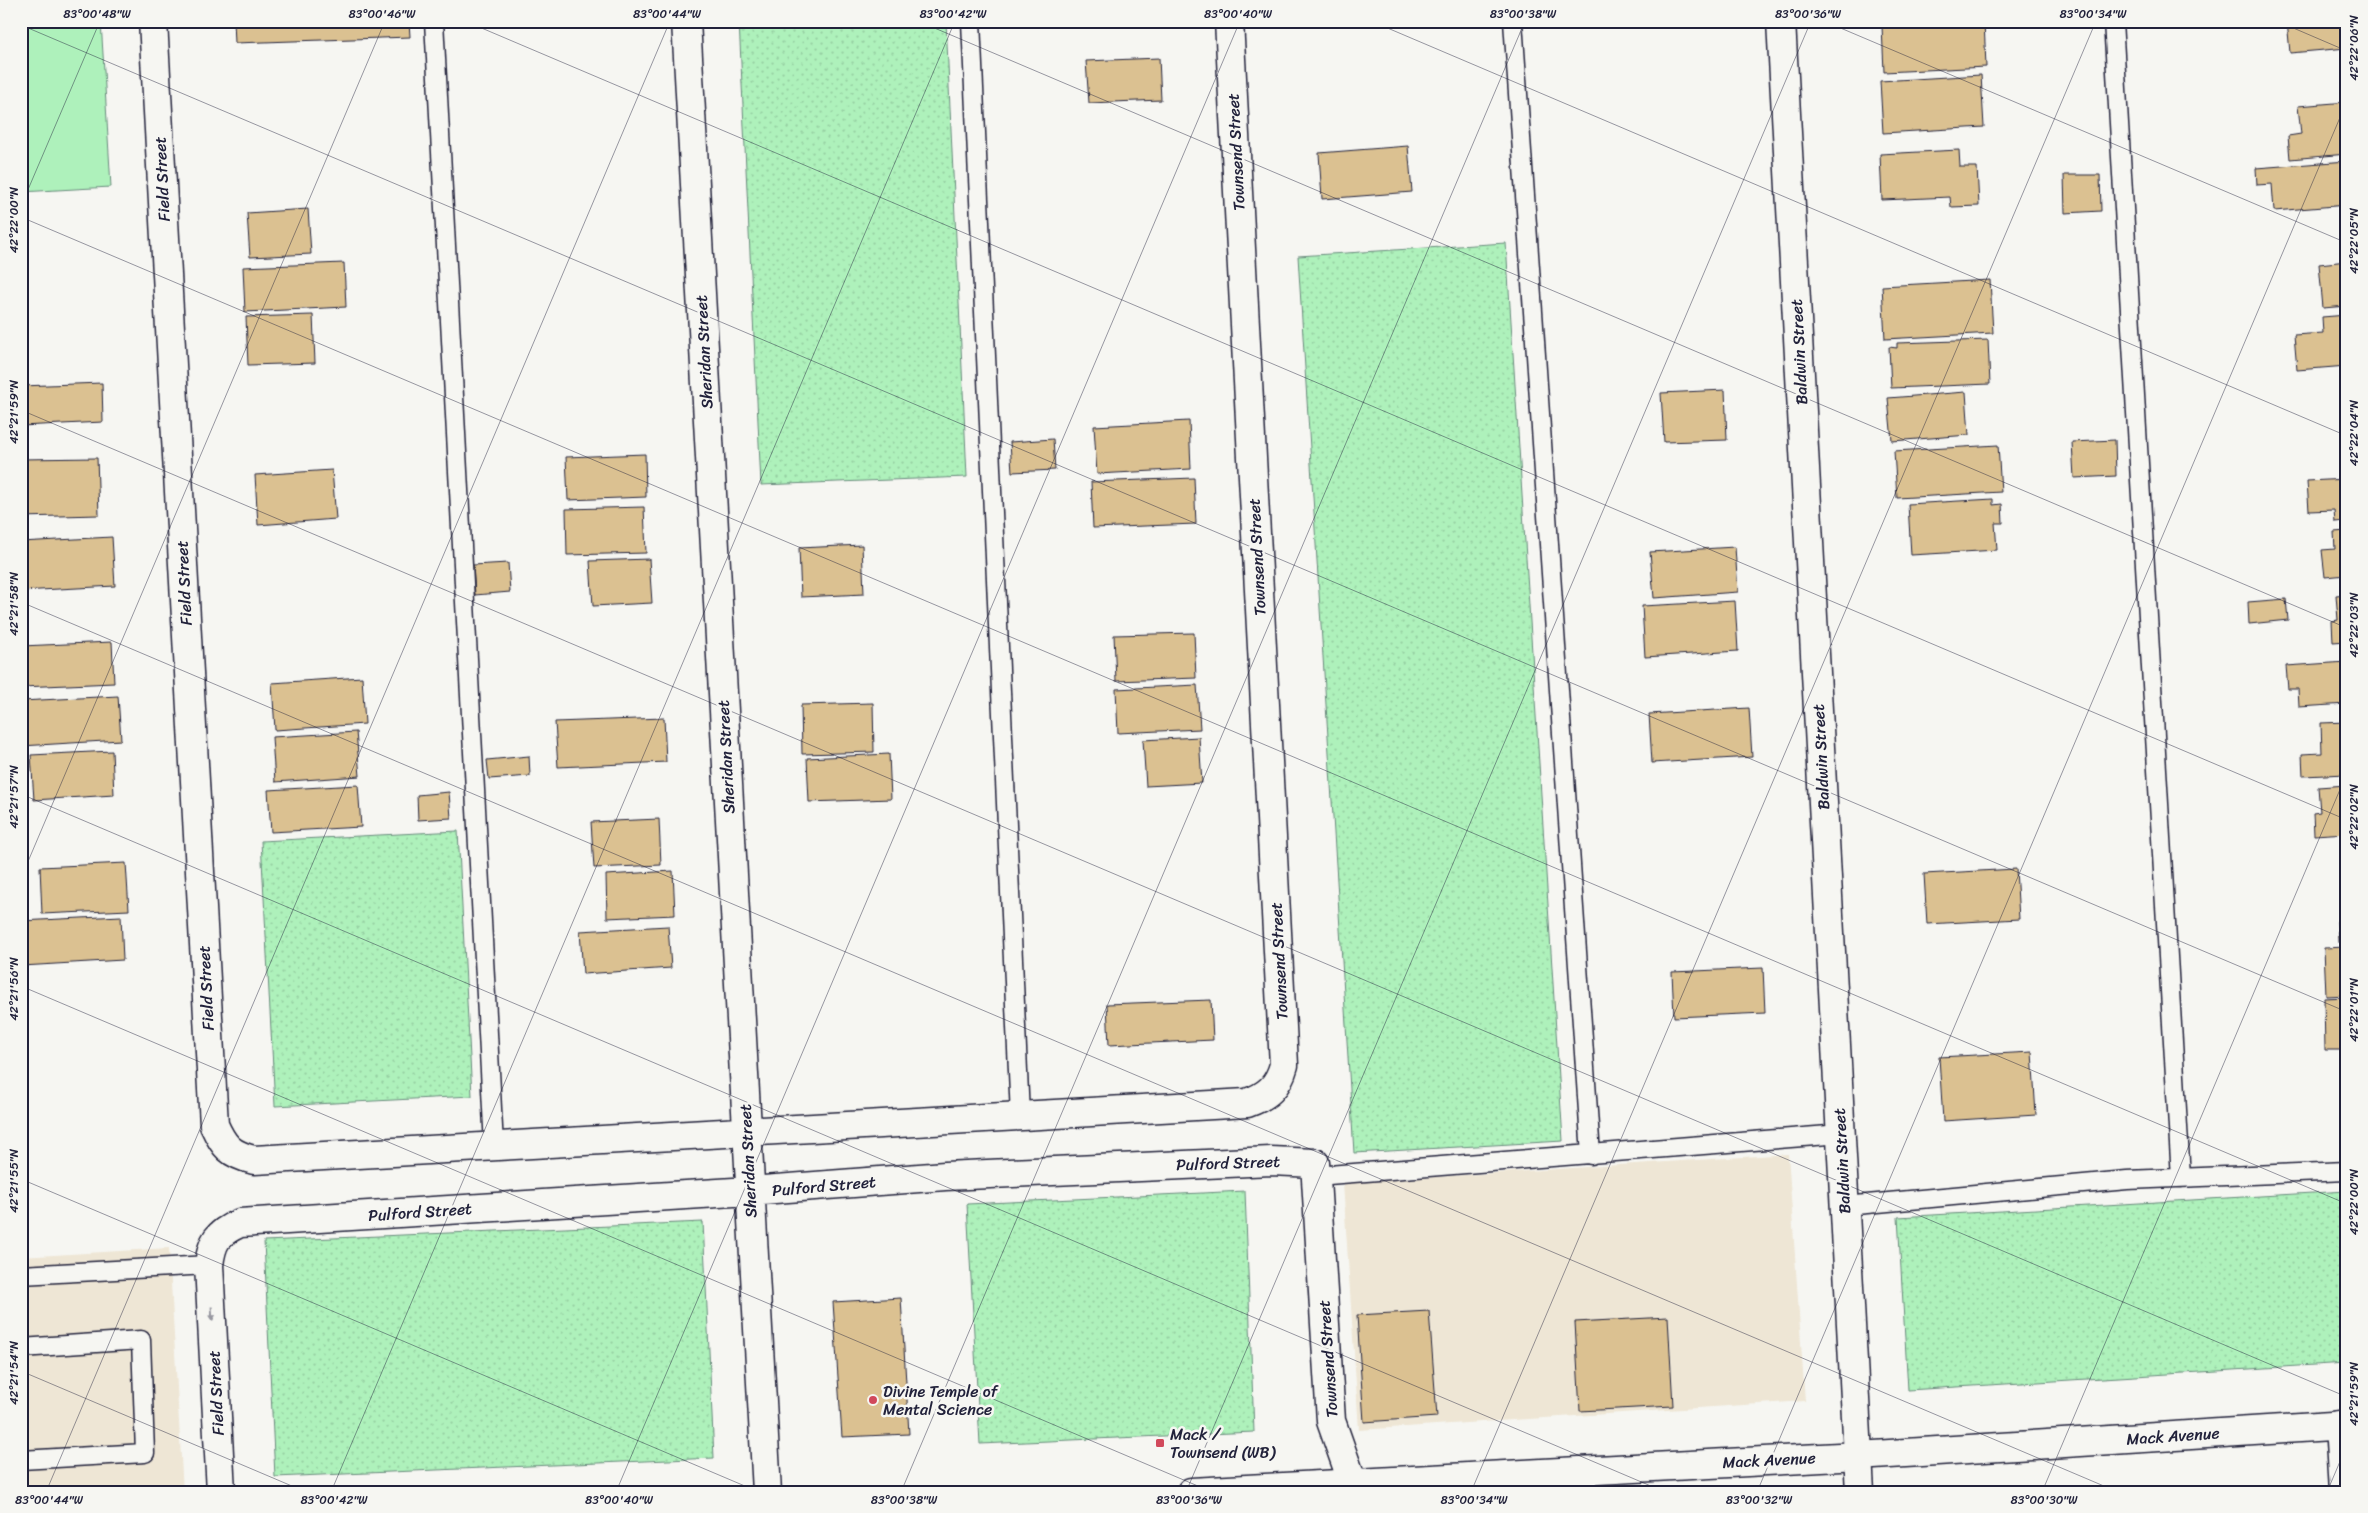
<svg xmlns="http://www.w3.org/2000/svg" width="2368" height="1513" font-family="Sriracha,sans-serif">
<defs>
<pattern id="grass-dots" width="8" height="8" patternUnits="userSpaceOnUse" patternTransform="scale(1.25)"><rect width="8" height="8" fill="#aef1bb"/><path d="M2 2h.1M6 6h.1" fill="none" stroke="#95cea2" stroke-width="1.8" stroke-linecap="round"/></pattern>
</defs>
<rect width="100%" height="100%" fill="#f6f6f2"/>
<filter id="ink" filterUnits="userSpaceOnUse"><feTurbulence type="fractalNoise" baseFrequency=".02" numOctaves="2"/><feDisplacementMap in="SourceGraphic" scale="10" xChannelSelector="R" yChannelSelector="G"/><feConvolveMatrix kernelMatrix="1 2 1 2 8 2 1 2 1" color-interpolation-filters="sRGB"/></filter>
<g filter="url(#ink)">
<!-- built -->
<path fill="#eee6d5" d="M1788,1154L1805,1401L1359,1430L1343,1183Z
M169,1248L183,1492H21V1257Z"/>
<!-- grass -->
<path fill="url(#grass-dots)" stroke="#688a7b" d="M739,21H946L967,477L761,485Z
M1506,243L1563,1141L1354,1153L1298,256Z
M458,831L472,1096L275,1106L261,841Z
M1245,1191L1254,1432L980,1444L967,1204Z
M2347,1191V1363L1908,1390L1898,1217Z
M703,1222L714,1458L275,1477L264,1241Z"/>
<!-- park -->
<path fill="#aef1bb" stroke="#688a7b" d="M21,21H101L111,187L21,192Z"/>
<!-- building -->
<path fill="#dbc191" stroke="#22223b" d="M234,21H409L410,37L235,43Z
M1984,21L1986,67L1884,72L1882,26Z
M2287,21H2347V48L2290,53Z
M1159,58L1161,100L1089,103L1086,61Z
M1981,75L1984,127L1883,133L1880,81Z
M2347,102V154L2290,159L2288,136L2301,134L2298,106Z
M1408,146L1412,192L1322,199L1319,153Z
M1959,150L1960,167H1977L1979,206L1951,207L1950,197L1882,200L1880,154Z
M2347,161V205L2274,211L2272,184L2257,185L2256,168Z
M2064,175H2100L2101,211L2065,213Z
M308,209L311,254L250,257L247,213Z
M2347,261V306L2323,308L2319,264Z
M344,263L346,307L245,312L243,267Z
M1990,280L1993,333L1885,339L1882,286Z
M313,315L315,363L248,365L246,317Z
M2347,315V366L2297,370L2294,335L2323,333L2322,317Z
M1988,340L1990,384L1891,388L1889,347L1897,348V343Z
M102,383L103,422L21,426V386Z
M1725,390L1727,440L1664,442L1661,393Z
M1966,392L1969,435L1892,441L1888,398Z
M1189,421L1191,469L1097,474L1094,426Z
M1053,439L1055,470L1012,472L1010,442Z
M2115,440L2116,476L2074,478L2072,442Z
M1998,445L2001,492L1897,498L1894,451Z
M645,454L646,497L568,500L566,457Z
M97,458L99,515L21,517V459Z
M332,470L336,519L258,525L255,475Z
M1194,478L1196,524L1093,528L1091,482Z
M2347,479V521L2335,522L2334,510L2309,511L2307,481Z
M1993,499V505L2002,504L2003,523H1995L1997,550L1911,555L1908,504Z
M644,507L646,553L567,555L566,509Z
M2347,531V575L2325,577L2322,550L2335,549L2334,532Z
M112,537L115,586L21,591V542Z
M862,545L864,594L801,597L799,548Z
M1735,547L1738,592L1654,598L1650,552Z
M649,559L652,603L593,606L590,561Z
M508,563L510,592L475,595L473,565Z
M2347,594V641L2333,642L2332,621L2338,620L2336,595Z
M2286,599L2288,620L2249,624L2248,602Z
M1735,601L1738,651L1645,657L1642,606Z
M1194,633L1196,678L1116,681L1114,635Z
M112,642L114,683L21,687V646Z
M2347,662V704L2299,707L2298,689H2288L2286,666Z
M362,677L365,724L275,730L272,683Z
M1197,685L1200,729L1118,733L1116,689Z
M118,696L121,740L21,746V701Z
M873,703L874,752L802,754L801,705Z
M1749,708L1752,757L1652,763L1649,714Z
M664,718L666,762L558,767L555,722Z
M2347,722V774L2303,776L2302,754L2322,753L2321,723Z
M356,732L360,776L275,782L272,737Z
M1199,737L1202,783L1146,786L1143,740Z
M112,751L114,795L34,800L31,755Z
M889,754L891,799L809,802L807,758Z
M529,756L530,776L489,779L487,760Z
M358,785L361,827L271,832L268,790Z
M2347,785V833L2314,835L2313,813L2320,812L2318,787Z
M449,792L451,818L418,820L417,795Z
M659,819L661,865L594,868L591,822Z
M126,863L129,910L42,914L40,867Z
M2016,869L2019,919L1927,924L1924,874Z
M673,871L675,915L607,918L606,875Z
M2347,897V941L2338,942L2337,921H2345L2343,898Z
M121,916L123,960L22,966L21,921Z
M668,926L671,968L583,974L580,931Z
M2347,947V995L2326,996L2324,948Z
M1763,968L1765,1013L1674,1017L1672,972Z
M2347,997V1050H2325L2324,998Z
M1211,1000L1213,1040L1109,1045L1107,1004Z
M2032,1052L2036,1115L1943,1121L1939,1057Z
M901,1298L909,1434L842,1437L833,1302Z
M1429,1311L1437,1417L1364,1422L1357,1315Z
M1668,1317L1673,1406L1580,1411L1575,1322Z"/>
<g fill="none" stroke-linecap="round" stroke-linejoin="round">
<defs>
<path id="service" d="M434,21L494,1146
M971,21L1020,1116
M1513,21L1591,1155
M2113,21L2181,1178
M1316,1176L1841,1134
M1845,1206L2127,1180L2347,1171
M21,1275L209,1265
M21,1348L141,1340L145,1453L21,1460"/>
<path id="minor" d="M153,21L214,1125C224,1147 230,1154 254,1160L1247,1103C1267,1096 1278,1087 1284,1065L1229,21
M686,21L767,1492
M1781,21L1860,1492
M2339,1425L2343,1492
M221,1492L209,1265C212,1241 217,1233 240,1223L750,1191L945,1176L1271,1161L1315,1163L1331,1421L1356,1492"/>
<path id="secondary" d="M1191,1492L1858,1456L2347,1425"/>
</defs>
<!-- service casing -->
<use href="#service" stroke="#22223b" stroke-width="21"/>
<!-- minor casing -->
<use href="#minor" stroke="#22223b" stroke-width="31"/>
<!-- secondary casing -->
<use href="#secondary" stroke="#22223b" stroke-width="31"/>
<!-- service -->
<use href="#service" stroke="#f6f6f2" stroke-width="18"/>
<!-- minor -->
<use href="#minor" stroke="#f6f6f2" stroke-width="28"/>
<!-- secondary -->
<use href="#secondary" stroke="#f6f6f2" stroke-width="28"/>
</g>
<!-- one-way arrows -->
<defs><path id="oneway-solid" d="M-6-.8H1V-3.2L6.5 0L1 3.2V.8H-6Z" transform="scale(1.25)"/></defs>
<use fill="#9797a0" href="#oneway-solid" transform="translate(212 1314) rotate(87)"/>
</g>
<!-- ticks -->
<path fill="none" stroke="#22223b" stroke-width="1" stroke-opacity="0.45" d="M465,21L2347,820M918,21L2347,628M1371,21L2347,436M1824,21L2347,243M2277,21L2347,51M21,25L2347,1012M21,206L100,21M21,217L2347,1204M21,410L2347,1397M21,602L2118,1492M21,794L1665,1492M21,878L385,21M21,986L1212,1492M21,1179L759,1492M21,1371L306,1492M46,1492L670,21M331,1492L955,21M616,1492L1240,21M901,1492L1525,21M1186,1492L1811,21M1471,1492L2096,21M1757,1492L2347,101M2042,1492L2347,773M2327,1492L2347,1445"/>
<!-- markers -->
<g fill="#d1495b" stroke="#f6f6f2" stroke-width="2">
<circle cx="873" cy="1400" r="5"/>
<rect x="1155" y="1438" width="10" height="10" rx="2.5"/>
</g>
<g text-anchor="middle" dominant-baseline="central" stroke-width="5" stroke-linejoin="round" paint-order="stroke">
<!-- street labels -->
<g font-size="16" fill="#22223b" stroke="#f6f6f2">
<text transform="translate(1236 152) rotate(-93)">Townsend Street</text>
<text transform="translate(162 179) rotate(-93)">Field Street</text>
<text transform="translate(704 352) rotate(-93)">Sheridan Street</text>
<text transform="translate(1799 352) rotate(-93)">Baldwin Street</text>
<text transform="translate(1257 557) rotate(-93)">Townsend Street</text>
<text transform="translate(184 583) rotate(-93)">Field Street</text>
<text transform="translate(726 757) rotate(-93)">Sheridan Street</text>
<text transform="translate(1821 757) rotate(-93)">Baldwin Street</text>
<text transform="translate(1279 961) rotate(-93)">Townsend Street</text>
<text transform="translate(206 988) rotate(-93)">Field Street</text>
<text transform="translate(748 1161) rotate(-93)">Sheridan Street</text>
<text transform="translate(1842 1161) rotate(-93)">Baldwin Street</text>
<text transform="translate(1228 1163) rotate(-2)">Pulford Street</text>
<text transform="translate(824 1186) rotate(-5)">Pulford Street</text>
<text transform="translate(420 1212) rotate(-4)">Pulford Street</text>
<text transform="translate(1328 1359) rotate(-94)">Townsend Street</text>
<text transform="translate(216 1393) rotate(-93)">Field Street</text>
<text transform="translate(2173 1436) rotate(-4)">Mack Avenue</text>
<text transform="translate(1769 1460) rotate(-3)">Mack Avenue</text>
</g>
<!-- poi labels -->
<g font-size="16" fill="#22223b" stroke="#f6f6f2" text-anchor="start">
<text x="883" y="1391">Divine Temple of<tspan x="883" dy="18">Mental Science</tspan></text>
<text x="1170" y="1434">Mack /<tspan x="1170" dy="18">Townsend (WB)</tspan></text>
</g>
</g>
<!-- margin -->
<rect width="2368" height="1513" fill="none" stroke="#f6f6f2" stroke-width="55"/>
<rect x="28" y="28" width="2312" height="1458" fill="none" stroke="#22223b" stroke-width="2"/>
<g font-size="12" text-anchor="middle" fill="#22223b">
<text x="97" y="18">83°00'48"W</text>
<text x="382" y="18">83°00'46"W</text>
<text x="667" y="18">83°00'44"W</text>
<text x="953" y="18">83°00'42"W</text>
<text x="1238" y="18">83°00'40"W</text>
<text x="1523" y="18">83°00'38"W</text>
<text x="1808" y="18">83°00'36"W</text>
<text x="2093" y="18">83°00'34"W</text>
<text transform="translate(2354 48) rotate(-90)" y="4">42°22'06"N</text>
<text transform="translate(14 220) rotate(-90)" y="4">42°22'00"N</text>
<text transform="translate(2354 241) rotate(-90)" y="4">42°22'05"N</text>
<text transform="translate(14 412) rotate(-90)" y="4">42°21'59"N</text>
<text transform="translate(2354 433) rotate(-90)" y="4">42°22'04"N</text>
<text transform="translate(14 604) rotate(-90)" y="4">42°21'58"N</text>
<text transform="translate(2354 625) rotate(-90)" y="4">42°22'03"N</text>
<text transform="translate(14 797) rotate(-90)" y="4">42°21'57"N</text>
<text transform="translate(2354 817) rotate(-90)" y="4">42°22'02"N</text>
<text transform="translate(14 989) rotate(-90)" y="4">42°21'56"N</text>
<text transform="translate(2354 1010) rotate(-90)" y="4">42°22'01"N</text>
<text transform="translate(14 1181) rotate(-90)" y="4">42°21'55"N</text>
<text transform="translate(2354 1202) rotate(-90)" y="4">42°22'00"N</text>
<text transform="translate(14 1373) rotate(-90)" y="4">42°21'54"N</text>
<text transform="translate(2354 1394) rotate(-90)" y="4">42°21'59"N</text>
<text x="49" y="1504">83°00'44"W</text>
<text x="334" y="1504">83°00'42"W</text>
<text x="619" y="1504">83°00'40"W</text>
<text x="904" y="1504">83°00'38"W</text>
<text x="1189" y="1504">83°00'36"W</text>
<text x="1474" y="1504">83°00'34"W</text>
<text x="1759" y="1504">83°00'32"W</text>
<text x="2044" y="1504">83°00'30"W</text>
</g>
</svg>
